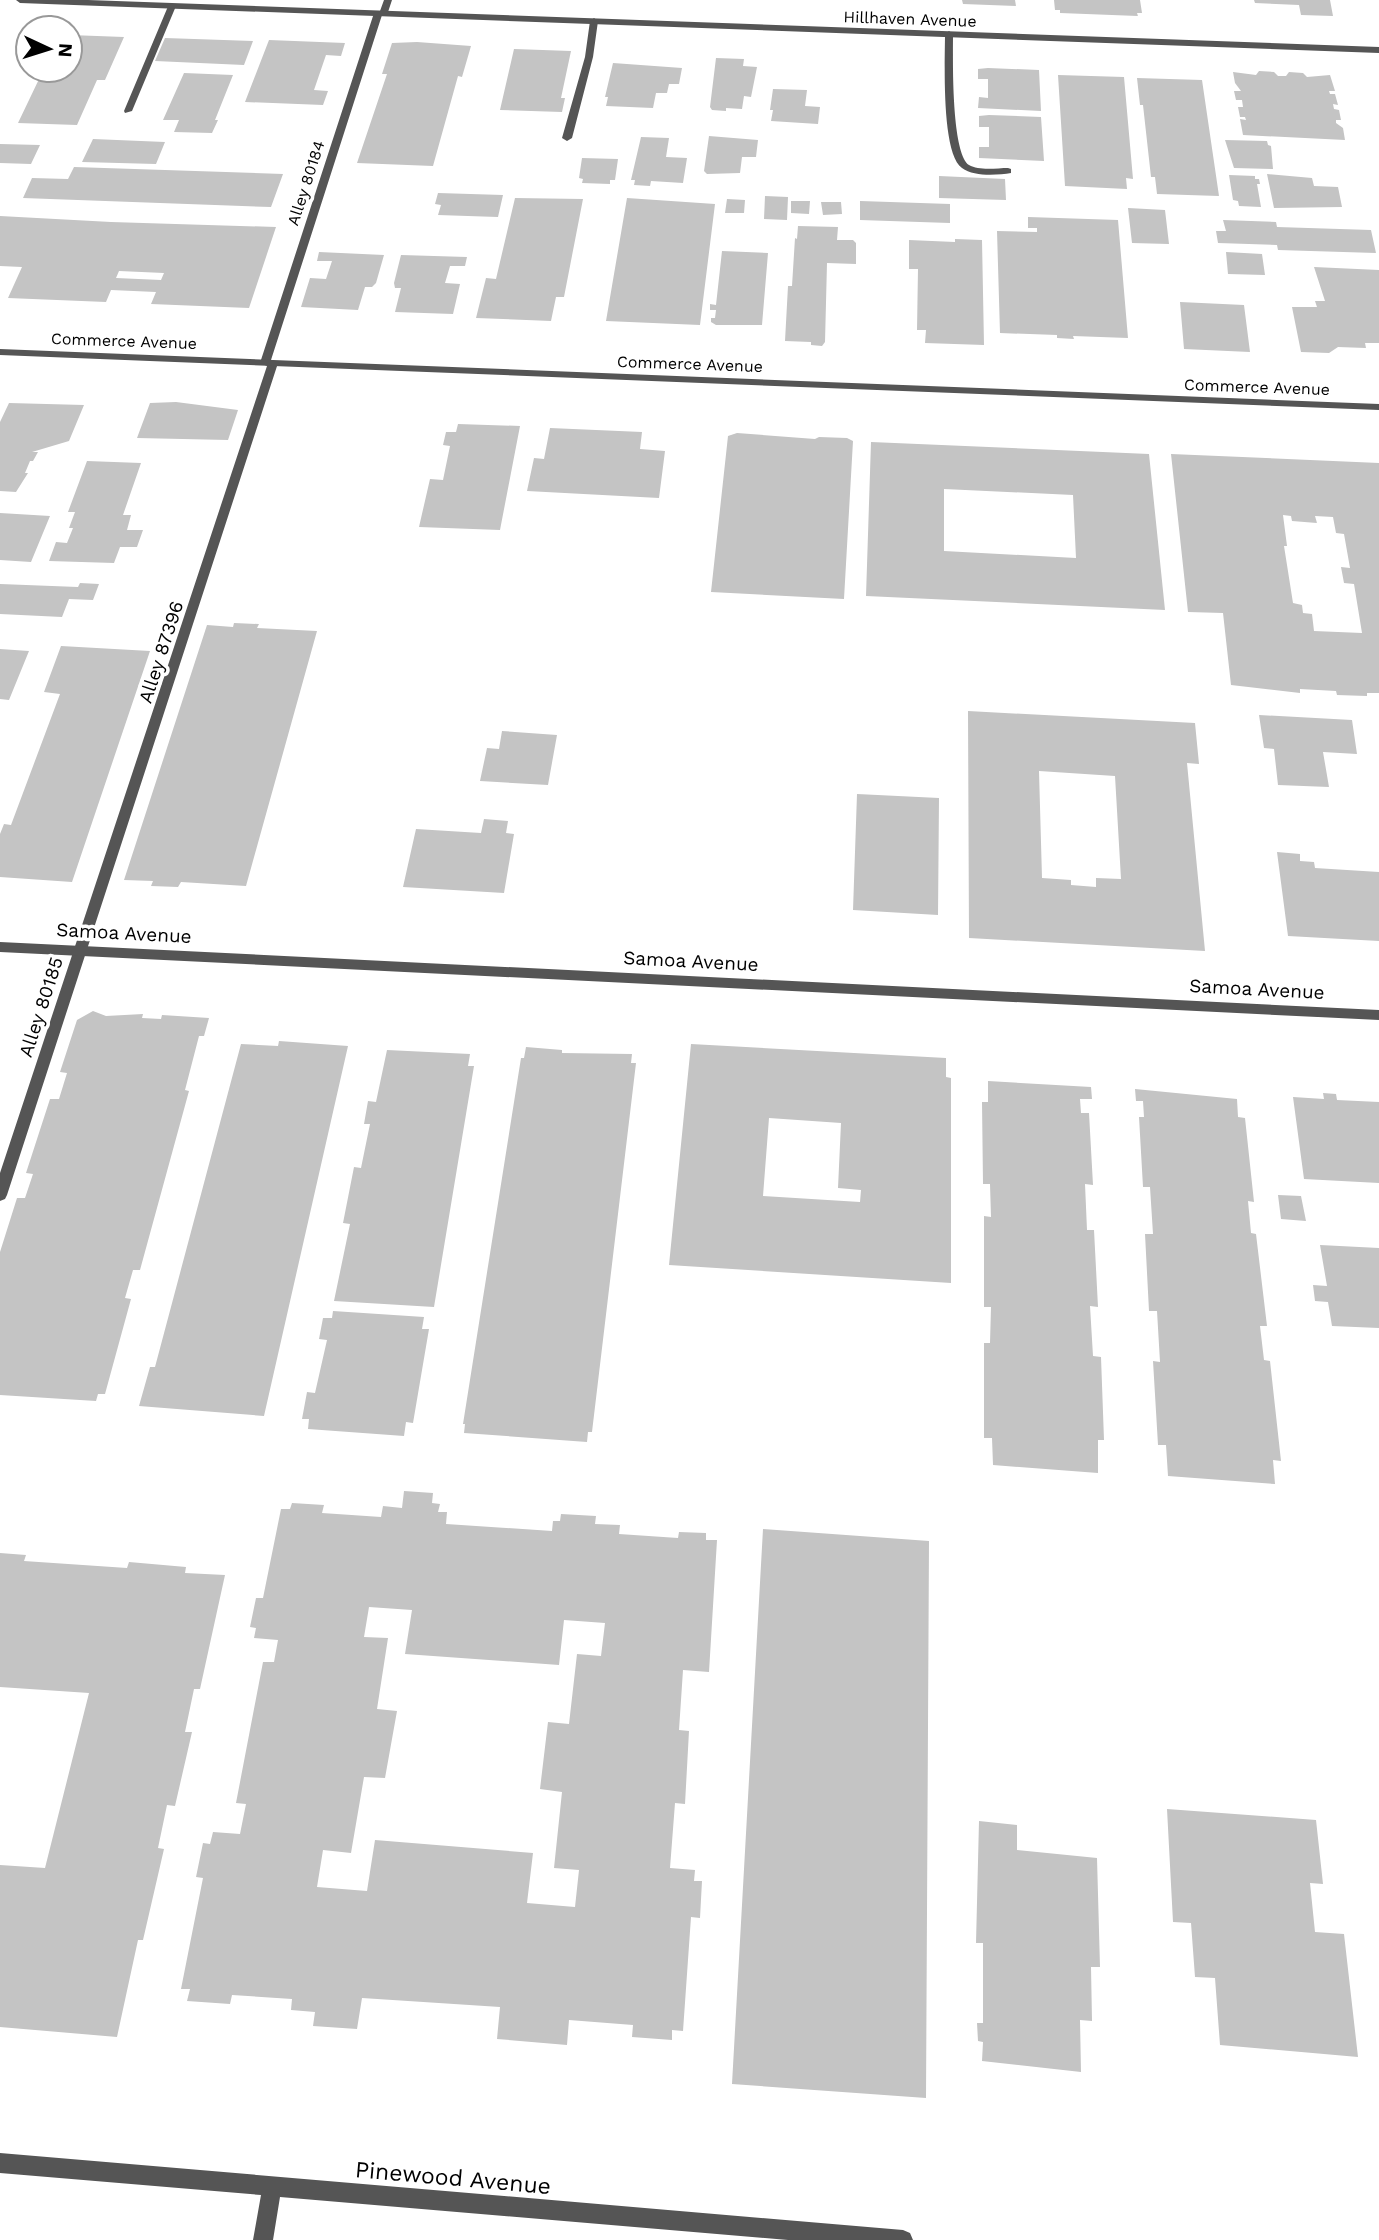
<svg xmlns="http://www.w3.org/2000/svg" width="1379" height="2240" font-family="'Work Sans',sans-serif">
<rect width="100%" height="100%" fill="#fff"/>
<!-- building -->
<path fill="#c4c4c4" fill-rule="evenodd" d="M962,0H1015L1016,6L963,4Z
M1054,0H1140L1142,13H1137L1138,16L1060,13V10H1055Z
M1254,0H1330L1333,16L1301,15L1299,5L1255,3Z
M70,35L124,37L105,80H97L77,125L18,123L40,77H48L51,70H70Z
M165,38L253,41L244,65L155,61Z
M269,40L345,43L341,56L326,55L314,90L328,91L323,105L245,102Z
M417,42L471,46L462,77L458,76L433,166L357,163L387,74H382L392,43Z
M514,49L571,51L561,98H565L562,112L500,110Z
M716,58L744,59L743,66L757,67L751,97L744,96L742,109L726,108V111L712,110L710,107Z
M613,63L682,68L679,84H669L667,93H656L653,108L606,106L608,97H605Z
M988,68L1039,70L1041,111L978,108L979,97L988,98V79H978V69Z
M1259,71L1274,72L1278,76H1286L1289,72L1303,73L1307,77L1330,75L1335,91H1329L1330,94H1335L1338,105L1333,104L1334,109L1339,110L1341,120H1336V123L1343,128L1345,140L1243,135L1240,119L1246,120L1245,117H1240L1238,107H1243L1242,100H1236L1234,91H1241L1235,83L1233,72L1256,75Z
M184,73L233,75L215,120H218L212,133L174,132L179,120H163Z
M1058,75L1124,77L1133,179L1126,178L1127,189L1065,186Z
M1137,78L1202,80L1219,196L1157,194L1155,177H1151L1143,105H1140Z
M773,89L807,90L805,106L820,107L818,124L771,121L773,110H770Z
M989,115L1041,117L1044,161L979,158V147H989V127H979V116Z
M709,136L758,140L756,157H742L740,173L707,174L704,171Z
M641,137L669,138L666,157L687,158L683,183L651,181L650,186L634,185L635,180H631Z
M93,139L165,142L156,164L82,162Z
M1225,140L1267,141L1268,145L1271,146L1273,169L1234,168Z
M0,144L40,145L31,164L0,163Z
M582,158L618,159L615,180H610V184L582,183L583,179L579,178Z
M74,167L283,174L271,207L23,198L32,178L68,179Z
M1267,174L1312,178L1314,186L1338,187L1342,207L1274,208Z
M1229,175L1255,176V179H1259L1260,184H1257L1261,207L1239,206L1238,201L1233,200Z
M939,176L1005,179L1006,200L939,198Z
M438,193L503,195L498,217L438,215L441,205L435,204Z
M765,196L788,197L787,220L764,219Z
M515,198L583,199L564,297H556L551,321L476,318L486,278L496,279Z
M627,198L715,204L700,325L606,321Z
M727,199L745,200L744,213H725Z
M791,201H810L809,214L791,213Z
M860,201L950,204V223L860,220Z
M821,202H841L842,214L823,215Z
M1128,208L1165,210L1169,244L1132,243Z
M0,216L111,222L276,227L249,308L151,304L156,292L111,290L106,302L8,298L22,267L0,266ZM119,271L164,273L161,280L116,278Z
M1028,217L1118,220L1128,338L1073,336L1074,339L1057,338V335L1000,333L997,231L1037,232V228H1028Z
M1223,220L1276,222L1277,227L1371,230L1376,253L1278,250L1277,245L1218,243L1216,231H1226Z
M798,226L838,227L837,240H853L856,243V264L827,263L825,342L822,346L811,345V342L785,341L788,286H792L795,238L797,239Z
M955,239L982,240L984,345L925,343L926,330H917L918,269H909V240L955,242Z
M722,251L768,253L762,325H716L711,322V318H715L716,310H710V304L716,305Z
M319,252L384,255L376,283L372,287H365L358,310L301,307L310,278L326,279L332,261H317Z
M1226,252L1262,254L1265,275L1228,274Z
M401,255L467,257L465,266H450L445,283L460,284L453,314L395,312L401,288H395L394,283Z
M1314,267L1379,270V343H1365L1366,348L1338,347L1329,353L1301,352L1292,307H1317L1315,301H1325Z
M1180,302L1244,305L1250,352L1184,349Z
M176,402L238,410L228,440L137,438L150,403Z
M9,403L84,405L69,441L32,452H38L33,461H30L25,473H28L16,492L0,491V422Z
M458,424L520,426L500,530L419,527L430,479L443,480L450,446L443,445L446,432H456Z
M550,428L642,432L640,449L665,451L659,498L527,491L534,458L544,459Z
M737,433L815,439L819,437L847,438L853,441L844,599L711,592L728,436Z
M871,442L1149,454L1165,610L866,596ZM944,489L1073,495L1076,558L944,551Z
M1171,454L1379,463V693H1367V696L1337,695L1336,691L1300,689V693L1231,685L1223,613L1188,612ZM1283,515L1291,516L1292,521L1317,523L1315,516L1333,517L1336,533L1344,534L1350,568L1341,567L1344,583L1354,584L1362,633L1314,631L1312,614L1303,613L1302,605L1293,603L1284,546H1287Z
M87,461L141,463L123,515H131L127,530H143L137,547H120L114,563L49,561L56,542L67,543L73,528H69L75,512H68Z
M0,513L50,516L31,562L0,560Z
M80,583L99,584L93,600L69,599L62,617L0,614V584L78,587Z
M234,623L259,624L257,628L317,631L246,886L181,882L178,887L151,886L153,881L124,880L207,625L233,627Z
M61,646L150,651L72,882L0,877V834L4,824L11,825L60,694L44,692Z
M0,649L29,651L9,700L0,699Z
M968,711L1195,723L1199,764L1187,763L1205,951L969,938ZM1039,771L1115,776L1121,879L1096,878V887L1071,885V880L1042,878Z
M1259,715L1352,720L1357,754L1323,752L1329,787L1278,785L1274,749L1264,748Z
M502,731L557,735L548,785L480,781L487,748L499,749Z
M857,794L939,798L938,915L853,910Z
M484,819L508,821L506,833L514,834L504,893L403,887L416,829L481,833Z
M1277,852L1300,854V861L1314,862L1315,868L1379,872V941L1288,936Z
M93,1011L106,1016L143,1014L142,1018L161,1019L162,1015L209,1018L204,1036H199L185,1090L189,1091L140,1270H133L125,1298L131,1299L105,1394H98L96,1401L0,1395V1252L17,1198H25L33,1174L26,1173L50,1099H59L67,1073L60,1072L77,1020Z
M279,1041L348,1046L264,1416L139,1406L150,1367H155L241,1044L278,1046Z
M691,1044L946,1058V1077L951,1078V1283L669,1265ZM769,1118L841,1123L838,1188L861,1190L860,1202L763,1196Z
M526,1047L562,1050V1053L632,1054L631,1063H636L592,1432H588L587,1442L464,1433L465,1424H463L521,1058H524Z
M387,1050L470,1054L468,1066H474L434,1307L334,1301L350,1224L343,1223L354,1167L361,1168L370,1124H364L368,1101L376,1102Z
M988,1081L1091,1087L1092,1099H1080L1081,1113H1089L1093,1185L1085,1184L1087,1230H1094L1098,1307L1090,1306L1093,1356L1101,1357L1104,1440H1098V1473L993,1465L992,1438H984V1343H990L991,1307H984V1216L991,1217L990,1184H983L982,1102H988Z
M1135,1089L1237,1099L1238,1117L1245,1118L1254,1202L1248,1201L1251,1233L1256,1234L1267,1326H1260L1264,1360L1270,1361L1281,1461L1273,1460L1275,1484L1168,1476L1166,1445H1158L1153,1361L1160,1362L1157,1311H1149L1145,1234H1153L1150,1187H1143L1139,1117H1144L1143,1101H1136Z
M1323,1093L1336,1094L1337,1100L1379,1102V1183L1304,1179L1293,1097L1324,1099Z
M1278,1195L1301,1196L1306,1221L1281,1219Z
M1320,1245L1379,1248V1328L1332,1326L1328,1302L1315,1301L1313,1285L1327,1286Z
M333,1311L424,1317L422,1329H429L413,1423L406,1422L404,1436L308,1429L309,1419H302L307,1392L315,1393L327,1340L319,1339L323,1318H332Z
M404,1491L433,1493L432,1503L440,1504L438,1512H447L446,1524L552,1531L553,1521H560L561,1514L596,1516L595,1524L620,1525L619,1534L678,1538L679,1532L706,1533V1540H717L709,1672L683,1670L679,1730L689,1731L685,1804L675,1803L670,1868L695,1870L694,1881H702L700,1918L691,1917L683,2031L672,2030V2040L632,2037L633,2025L569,2020L567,2045L497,2039L500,2007L362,1998L357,2029L313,2026L315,2012L291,2010L292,1999L232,1995L230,2004L187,2001L190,1989H181L203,1878L196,1877L203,1843L210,1844L213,1832L240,1834L246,1804L236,1803L263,1662H274L278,1640L254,1638L256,1628L250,1627L256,1598H263L281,1509H290L292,1503L324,1505L322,1513L381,1517L383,1506L402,1508ZM369,1607L412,1610L405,1654L559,1665L564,1620L605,1623L601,1656L577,1654L569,1724L548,1722L540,1789L562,1792L554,1868L579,1870L575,1907L527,1903L533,1853L375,1840L367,1891L317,1887L323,1850L351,1853L364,1777L385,1778L397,1711L377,1709L388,1638L364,1637Z
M763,1529L929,1541L926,2098L732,2084Z
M0,1553L26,1555L24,1561L127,1568L129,1562L186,1567L185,1573L225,1575L200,1689H194L185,1732H192L175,1806L167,1805L158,1848L164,1849L143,1940H138L117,2037L0,2027V1865L45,1868L89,1693L0,1687Z
M1167,1809L1316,1820L1323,1884L1310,1883L1315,1932L1344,1934L1358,2057L1220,2045L1215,1978L1195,1977L1191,1923L1173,1922Z
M979,1821L1017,1825V1850L1097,1858L1100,1967H1091L1092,2021L1080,2020L1081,2072L982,2061L983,2042L978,2041L977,2023H983V1943H976Z"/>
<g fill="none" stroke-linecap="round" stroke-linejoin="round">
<!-- service -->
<path fill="#555" fill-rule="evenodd" d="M384,0H392L387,15H382L271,360L278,363L7,1195L5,1199L0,1201V1173L267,366L260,363L374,13L380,11Z
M169,4L176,6L132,111L125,113L124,111Z
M594,18L598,21L593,57L572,138L567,141L562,138L585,57L590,21Z
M949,31L953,34C953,58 951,152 969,165C979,171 997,168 1008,168L1011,169V173C998,175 974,177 962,168C941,153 945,61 945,34Z"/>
<!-- minor -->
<path fill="#555" fill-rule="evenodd" d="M16,0H88L1379,47V53L20,3Z
M0,942L1379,1010V1020L0,952Z
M0,2153L903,2230L910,2233L913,2240H788L280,2197L273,2240H253L261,2195L0,2173Z"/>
<!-- tertiary -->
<path fill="#555" fill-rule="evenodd" d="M0,349L1379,404V410L0,355Z"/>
</g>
<g text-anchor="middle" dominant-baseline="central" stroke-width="7" stroke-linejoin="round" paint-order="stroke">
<!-- far-street labels -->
<g font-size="16" fill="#000" stroke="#fff">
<text transform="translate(910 19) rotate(2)">Hillhaven Avenue</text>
<text transform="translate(306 183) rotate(-72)">Alley 80184</text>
<text transform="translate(124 341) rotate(2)">Commerce Avenue</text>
<text transform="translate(690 364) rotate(2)">Commerce Avenue</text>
<text transform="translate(1257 387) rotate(2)">Commerce Avenue</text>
</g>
<!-- street labels -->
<g font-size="19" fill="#000" stroke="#fff">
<text transform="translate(161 652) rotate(-72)">Alley 87396</text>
<text transform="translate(124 933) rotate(3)">Samoa Avenue</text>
<text transform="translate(691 961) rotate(3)">Samoa Avenue</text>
<text transform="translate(1257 989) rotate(3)">Samoa Avenue</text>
<text transform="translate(41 1007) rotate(-72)">Alley 80185</text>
</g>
<!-- near-street labels -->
<g font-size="23" fill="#000" stroke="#fff">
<text transform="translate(453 2178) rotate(5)">Pinewood Avenue</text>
</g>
</g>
<!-- north arrow -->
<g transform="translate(49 49) rotate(94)"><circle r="33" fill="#ffffff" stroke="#999999" stroke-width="2"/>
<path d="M0-5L12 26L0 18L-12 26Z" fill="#000000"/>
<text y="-10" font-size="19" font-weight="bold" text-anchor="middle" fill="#000000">N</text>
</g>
</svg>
